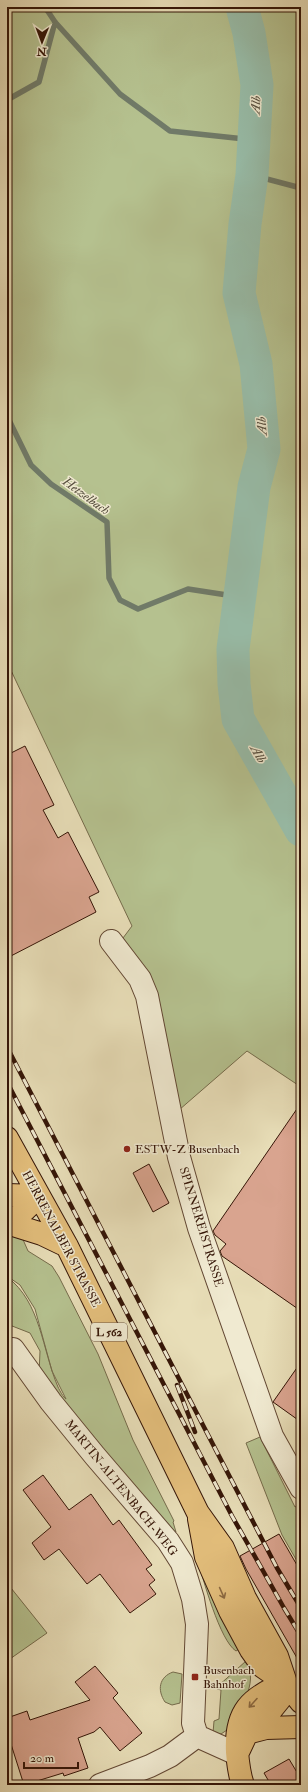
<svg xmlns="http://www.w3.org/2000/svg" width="308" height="1792" font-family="'IM FELL Double Pica',serif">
<rect width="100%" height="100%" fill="#e8deb8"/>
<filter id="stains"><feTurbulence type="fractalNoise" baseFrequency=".005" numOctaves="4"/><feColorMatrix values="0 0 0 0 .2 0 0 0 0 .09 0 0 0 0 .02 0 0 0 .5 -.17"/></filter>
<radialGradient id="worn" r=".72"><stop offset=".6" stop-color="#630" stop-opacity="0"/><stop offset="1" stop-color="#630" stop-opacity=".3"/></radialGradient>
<!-- green -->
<path fill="#b5c18f" stroke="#756b4b" d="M7,7H301V1087L247,1051L179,1110L151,988L123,938L132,926L7,662Z
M16,1234L21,1235L28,1251L52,1266L59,1277L98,1354L133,1440L174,1521L173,1522L176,1532L174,1533L166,1522L147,1502L39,1375L40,1351L30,1333L7,1324V1277C41,1302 42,1350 58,1387C60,1391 63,1397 66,1399L52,1371L35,1309L20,1285L7,1276V1235Z
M260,1437L295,1507L301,1504V1568L282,1535L246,1443Z
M197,1558L241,1648L236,1651C220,1641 203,1579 197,1558Z
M7,1583L47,1633L7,1661Z
M246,1661C260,1685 238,1710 227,1730L221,1734L213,1733L214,1721L219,1719L221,1690L217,1689V1687Z
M173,1672L182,1674L180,1703L172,1705L165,1702C157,1690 159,1677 173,1672Z"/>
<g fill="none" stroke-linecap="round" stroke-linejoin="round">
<!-- stream -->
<path stroke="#707a68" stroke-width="5.5" d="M45,7L55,22L120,94L170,131L254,140
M7,100L39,82L55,22
M252,175L301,188
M7,416L31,465L51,484L107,522L109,578L120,600L138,609L188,589L240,597"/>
<!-- river -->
<path stroke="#98bda9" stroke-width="33" d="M242,7L249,33L257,85L252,175L245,224L239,293L256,364L264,449L254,487L233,649L234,684L238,719L301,830"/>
</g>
<!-- building -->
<path fill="#d9a48f" stroke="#351507" d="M25,746L54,805L43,810L58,838L68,832L99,892L89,897L96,912L7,958V755Z
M301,1103V1311L222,1256L220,1251L226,1244L215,1235L213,1231Z
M149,1164L169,1203L153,1212L133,1173Z
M301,1362V1422L273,1402Z
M43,1475L69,1510L91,1494L113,1525L119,1520L152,1565L146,1569L155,1580L149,1585L156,1594L130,1613L100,1574L87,1584L59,1549L44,1560L32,1543L51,1527L23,1490Z
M279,1534L301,1572V1665L246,1569L240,1556Z
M95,1666L118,1693L113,1698L142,1733L120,1751L100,1727L94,1732L78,1738L88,1768L64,1776L63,1773L24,1785L10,1741L7,1742V1718L27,1711L30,1720L90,1700L75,1682Z
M289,1759L301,1779V1785H271L264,1773Z"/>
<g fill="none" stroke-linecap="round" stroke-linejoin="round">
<defs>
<path id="minor" d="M111,941L140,979L147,996L179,1157L199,1228L272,1436L301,1488
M13,1349L51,1402L95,1456L168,1541L182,1563L193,1599L197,1624L193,1723L197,1736
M100,1785L150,1766L170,1756L197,1736L237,1754"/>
<path id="major" d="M7,1138L67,1246L198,1513L223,1548L245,1598L277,1656L286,1683
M7,1195L39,1196
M7,1223L42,1234L67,1246
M11,1223L39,1196
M199,1519L206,1557L230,1611L251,1650L263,1667L286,1683L301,1702
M247,1733L266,1728L301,1727
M238,1752L247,1733L267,1715L280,1699L286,1683
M243,1785C239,1774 238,1763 237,1752C235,1712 250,1697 286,1683"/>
</defs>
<!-- minor casing -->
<use href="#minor" stroke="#624733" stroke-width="24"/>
<!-- major casing -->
<use href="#major" stroke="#351507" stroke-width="24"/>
<!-- minor -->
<use href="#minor" stroke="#f0ead1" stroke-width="22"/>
<!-- major -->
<use href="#major" stroke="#e4bf7c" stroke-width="22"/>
<defs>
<path id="rail" d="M7,1047L277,1568L301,1608
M7,1082L232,1516L284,1608L301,1636
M177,1385L195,1432"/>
</defs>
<!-- rail casing -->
<use href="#rail" stroke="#351507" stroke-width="4.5"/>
<!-- rail -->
<use href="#rail" stroke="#f0ead1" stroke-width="3" stroke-dasharray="9" stroke-linecap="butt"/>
</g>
<!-- one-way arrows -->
<defs><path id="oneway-shaft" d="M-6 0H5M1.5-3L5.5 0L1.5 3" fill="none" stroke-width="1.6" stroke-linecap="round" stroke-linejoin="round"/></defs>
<g stroke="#8c6a42">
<use href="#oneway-shaft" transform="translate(222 1593) rotate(66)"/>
<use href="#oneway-shaft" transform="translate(253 1703) rotate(132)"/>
</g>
<!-- markers -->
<g fill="#8f2418" stroke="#f0ead1" stroke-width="1.5">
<circle cx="127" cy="1149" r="4"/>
<rect x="191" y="1673" width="8" height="8" rx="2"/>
</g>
<g text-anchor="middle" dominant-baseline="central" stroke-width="3" stroke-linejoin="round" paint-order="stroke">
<!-- shield labels -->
<rect fill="#f0ead1" stroke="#6d5544" stroke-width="1" x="91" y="1323" width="36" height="18" rx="3"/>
<g font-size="11" font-weight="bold" fill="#351507">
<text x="109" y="1332">L 562</text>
</g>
<!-- poi labels -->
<g font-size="12" fill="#351507" stroke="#f0ead1" text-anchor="start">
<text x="135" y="1149">ESTW-Z Busenbach</text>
<text x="203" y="1670">Busenbach<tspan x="203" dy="14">Bahnhof</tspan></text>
</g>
<!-- street labels -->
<g font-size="12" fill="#351507" stroke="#f0ead1">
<text transform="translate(201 1227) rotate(73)">SPINNEREISTRASSE</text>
<text transform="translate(61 1239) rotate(62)">HERRENALBER STRASSE</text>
<text transform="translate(121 1488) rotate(51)">MARTIN-ALTENBACH-WEG</text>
</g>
<!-- water labels -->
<g font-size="13" font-style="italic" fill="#585040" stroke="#f0ead1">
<text transform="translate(256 105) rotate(-87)">Alb</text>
<text transform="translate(262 426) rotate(-95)">Alb</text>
<text transform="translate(86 496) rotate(36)">Hetzelbach</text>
<text transform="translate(258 754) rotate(60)">Alb</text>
</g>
</g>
<!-- margin -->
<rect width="308" height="1792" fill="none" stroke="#e8deb8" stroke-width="24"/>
<rect x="8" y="8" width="292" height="1776" fill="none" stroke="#351507" stroke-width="2"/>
<rect x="12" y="12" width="284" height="1768" fill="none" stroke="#351507"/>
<!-- north arrow -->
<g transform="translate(42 42) rotate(181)" stroke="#f0ead1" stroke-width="3" paint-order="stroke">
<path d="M0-3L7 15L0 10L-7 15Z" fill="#351507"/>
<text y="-6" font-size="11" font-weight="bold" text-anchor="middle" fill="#351507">N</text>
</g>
<!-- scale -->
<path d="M24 1762v6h54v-6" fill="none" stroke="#351507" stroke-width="2"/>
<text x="30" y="1762" font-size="12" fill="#351507" stroke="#f0ead1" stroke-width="3" paint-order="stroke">20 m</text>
<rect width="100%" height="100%" filter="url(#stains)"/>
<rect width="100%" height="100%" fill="url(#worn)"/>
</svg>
